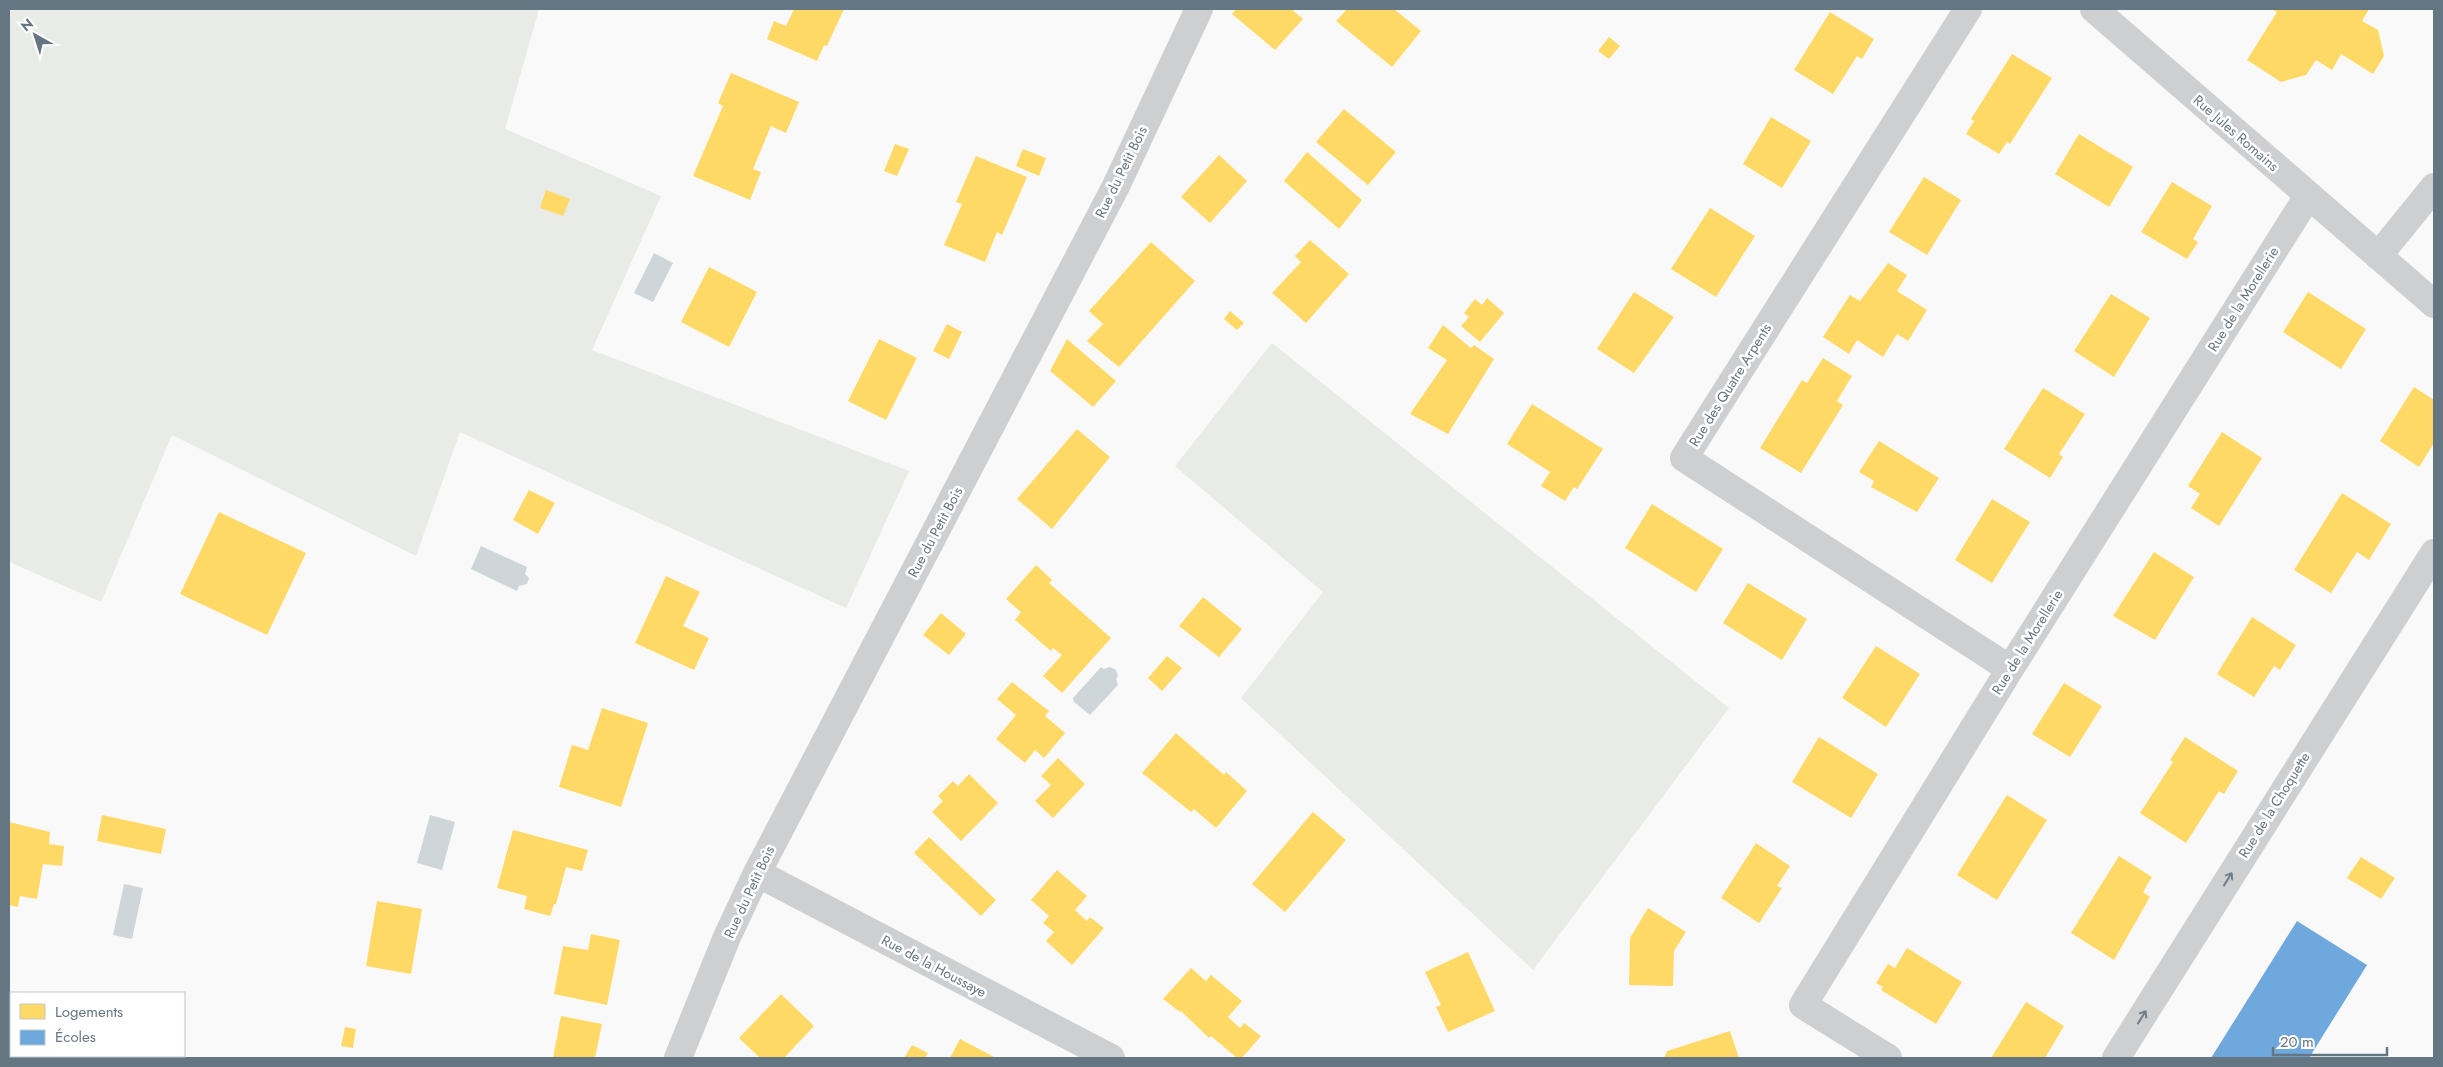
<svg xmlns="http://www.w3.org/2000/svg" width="2443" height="1067" font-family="Jost,sans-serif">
<rect width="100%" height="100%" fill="#f9f9f9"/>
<!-- green -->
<path fill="#e8ebe6" d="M9,9H539L505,129L661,196L592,350L909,471L846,608L460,432L416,556L172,435L101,602L9,562Z
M1272,343L1729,708L1533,970L1241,698L1323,592L1175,466Z"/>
<!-- water -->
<path fill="#ced6d9" d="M654,253L673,263L653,302L634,293Z
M481,546L527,567L525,574L529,578L527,584L519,586L517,591L471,569Z
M1101,667L1104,669L1110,667L1116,670L1118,676L1116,679L1118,685L1090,715L1074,702L1073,698Z
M430,815L455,822L442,870L417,863Z
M124,884L143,888L132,939L113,935Z"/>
<!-- homes -->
<path fill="#ffd966" d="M794,9H844L827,46L824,45L817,61L767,39L774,21L786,26Z
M1236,9H1291L1303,19L1275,50L1232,14Z
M1347,9H1394L1421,31L1392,67L1336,21Z
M2271,9H2369L2362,21L2378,30L2384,56L2373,74L2341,54L2332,70L2316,60L2306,75L2281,82L2247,60L2277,12Z
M1830,12L1874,39L1862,59L1857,56L1833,94L1794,70Z
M1609,37L1620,46L1609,59L1598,51Z
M2012,54L2052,78L2010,144L2007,142L1999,154L1966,134L1974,121L1971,119Z
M731,73L799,102L786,133L771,126L753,169L761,172L750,200L693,176L723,106L718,103Z
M1344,109L1396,152L1368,185L1316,142Z
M1771,117L1811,141L1782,188L1743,164Z
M2079,134L2133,167L2109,207L2055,174Z
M895,144L909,149L897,176L884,171Z
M1023,149L1046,158L1039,176L1016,166Z
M1307,152L1362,200L1339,229L1284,181Z
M1219,155L1247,181L1210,223L1181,197Z
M976,156L1027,177L1002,235L997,232L985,262L944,245L962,204L956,202Z
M1924,177L1961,200L1927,255L1889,232Z
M2172,182L2212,206L2193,239L2198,242L2187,259L2141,232Z
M546,190L570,199L563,216L540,208Z
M1710,208L1755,236L1716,297L1671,269Z
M1310,240L1349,274L1306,323L1272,293L1301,262L1295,256Z
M1151,242L1195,281L1119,367L1087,341L1103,324L1089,311Z
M1888,263L1907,275L1897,291L1927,310L1908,341L1897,334L1883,357L1857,340L1849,354L1823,337L1850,295L1860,301Z
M709,267L757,292L729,347L681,322Z
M1634,292L1674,317L1634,373L1597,349Z
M2308,292L2366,329L2341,369L2283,332Z
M2111,294L2150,318L2114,377L2074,351Z
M1487,298L1504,313L1480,342L1461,326L1469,317L1464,313L1475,299L1482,305Z
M1230,311L1244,323L1237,330L1224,319Z
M947,324L962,332L949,359L933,351Z
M1443,325L1471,348L1474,345L1494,359L1448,434L1410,414L1447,360L1428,348Z
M879,339L917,358L886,420L848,401Z
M1067,339L1116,381L1093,407L1050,371Z
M1823,358L1852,376L1837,401L1843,405L1801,473L1760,448L1802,380L1807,383Z
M2414,387L2434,400V443L2419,467L2380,441Z
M2043,388L2085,414L2059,454L2063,457L2050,478L2004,449Z
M1532,404L1603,449L1577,489L1574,487L1565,501L1541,486L1550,472L1507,444Z
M1077,429L1110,457L1052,529L1017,499Z
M2222,432L2262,458L2219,526L2191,508L2200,494L2188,486Z
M1879,441L1939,478L1917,512L1871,487L1874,481L1859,472Z
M529,490L555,503L538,534L513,520Z
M2342,493L2391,524L2369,560L2357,552L2331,593L2294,570Z
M1992,499L2030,522L1992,583L1955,560Z
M1652,504L1723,549L1696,592L1625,548Z
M219,512L306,553L267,635L180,594Z
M2154,552L2194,577L2155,640L2113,616Z
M1036,565L1052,580L1049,583L1111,638L1062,693L1043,676L1062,655L1053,648L1051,651L1015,620L1021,612L1006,599Z
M666,576L700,592L683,626L709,638L694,670L635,643Z
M1748,583L1807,619L1782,660L1723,623Z
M1203,597L1242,629L1219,657L1179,626Z
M941,613L966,634L949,655L923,635Z
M2252,617L2296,645L2280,670L2274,666L2254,697L2217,674Z
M1876,646L1920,674L1886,727L1842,698Z
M1167,656L1182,668L1162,691L1148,678Z
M1012,682L1049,711L1045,716L1065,733L1044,758L1035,750L1025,763L996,739L1016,715L997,699Z
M2064,683L2102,706L2070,757L2032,734Z
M602,708L648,723L621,807L559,787L572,745L588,750Z
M1176,733L1224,775L1226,772L1247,791L1216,828L1194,809L1191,812L1142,773Z
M1819,737L1878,774L1851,818L1792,782Z
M2185,737L2238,771L2224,794L2219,791L2186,843L2140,813L2173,762L2170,760Z
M1058,758L1085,784L1053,818L1035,801L1051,785L1041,776Z
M969,774L998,803L961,841L932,812L943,801L938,796L953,781L958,786Z
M2007,795L2047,820L1997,900L1957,875Z
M1313,812L1346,840L1285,912L1252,884Z
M102,815L166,829L161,854L97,841Z
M9,822L50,832L49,844L64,846L62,866L43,864L37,899L20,896L18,907L9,905Z
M513,830L588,850L582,871L566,867L556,904H554L550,916L524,909L527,896L497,888Z
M929,837L996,900L981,916L914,853Z
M1756,843L1790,866L1777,886L1782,888L1759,923L1721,898Z
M2119,856L2152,877L2143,892L2150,897L2114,960L2071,933Z
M2361,857L2395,878L2381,899L2347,878Z
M1057,870L1087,896L1075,910L1087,921L1090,917L1104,928L1072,965L1046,941L1054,932L1043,923L1049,916L1031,900Z
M377,901L422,909L411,974L366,966Z
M1648,908L1686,932L1674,951L1673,986L1629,985L1630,938Z
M591,934L620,940L607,1005L554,994L563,946L588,950Z
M1907,948L1962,982L1936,1024L1881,990L1883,987L1876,983L1888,964L1895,968Z
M1468,952L1495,1011L1448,1032L1436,1007L1441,1005L1425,972Z
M1191,968L1206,981L1211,975L1242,1001L1228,1017L1240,1028L1244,1023L1261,1036L1242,1058H1237L1211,1036L1209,1038L1181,1011L1180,1012L1163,999Z
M781,994L814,1026L784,1058H760L739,1038Z
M2026,1002L2064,1026L2045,1058H1991Z
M561,1016L602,1024L595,1058H553Z
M345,1027L356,1029L353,1048L341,1046Z
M1730,1031L1739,1058H1664L1667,1051Z
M960,1039L996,1058H950Z
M912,1045L928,1053L925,1058H904Z"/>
<!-- schools -->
<path fill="#6fa8dc" d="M2297,921L2367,965L2309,1058H2211Z"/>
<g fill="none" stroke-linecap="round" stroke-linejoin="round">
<!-- minor -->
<path stroke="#cecfd0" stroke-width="28" d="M1968,9L1684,458L2010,669
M2094,9L2434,304
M2378,256L2434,187
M757,873L1111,1058
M678,1058L727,937L757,873L1116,186L1199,9
M1888,1058L1803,1005L2010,669L2308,196
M2116,1058L2434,553"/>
</g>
<!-- one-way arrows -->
<defs><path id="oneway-shaft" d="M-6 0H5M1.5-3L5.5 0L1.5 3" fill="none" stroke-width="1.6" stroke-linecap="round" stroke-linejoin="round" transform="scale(1.25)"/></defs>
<g stroke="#707f8b">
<use href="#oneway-shaft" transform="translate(2228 879) rotate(-58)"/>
<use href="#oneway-shaft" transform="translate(2142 1017) rotate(-58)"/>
</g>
<g text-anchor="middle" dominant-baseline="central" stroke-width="5" stroke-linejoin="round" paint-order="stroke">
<!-- street labels -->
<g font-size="14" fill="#657683" stroke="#fff">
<text transform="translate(2236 133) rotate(41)">Rue Jules Romains</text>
<text transform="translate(1121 172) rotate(-64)">Rue du Petit Bois</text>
<text transform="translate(2243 299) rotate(-58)">Rue de la Morellerie</text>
<text transform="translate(1730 385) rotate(-58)">Rue des Quatre Arpents</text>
<text transform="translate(935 532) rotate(-62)">Rue du Petit Bois</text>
<text transform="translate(2027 642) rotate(-58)">Rue de la Morellerie</text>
<text transform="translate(2274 805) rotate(-58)">Rue de la Choquette</text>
<text transform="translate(749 892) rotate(-65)">Rue du Petit Bois</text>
<text transform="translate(934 966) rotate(28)">Rue de la Houssaye</text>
</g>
</g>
<!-- border -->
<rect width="2443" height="1067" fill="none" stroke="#657683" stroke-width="20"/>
<!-- legend -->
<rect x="10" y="992" width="175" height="65" fill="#ffffff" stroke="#c1c8cd"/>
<rect x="20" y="1004" width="25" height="15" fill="#ffd966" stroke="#c1c8cd"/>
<text x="55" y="1017" font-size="15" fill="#657683">Logements</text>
<rect x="20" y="1030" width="25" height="15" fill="#6fa8dc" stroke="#c1c8cd"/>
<text x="55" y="1042" font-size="15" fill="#657683">Écoles</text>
<!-- north arrow -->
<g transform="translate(35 35) rotate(321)" stroke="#ffffff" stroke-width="4" paint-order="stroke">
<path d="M0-4L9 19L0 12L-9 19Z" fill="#657683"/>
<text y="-8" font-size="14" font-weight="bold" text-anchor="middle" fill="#657683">N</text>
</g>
<!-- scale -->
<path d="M2273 1047v8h114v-8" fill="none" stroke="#657683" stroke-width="2.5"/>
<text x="2280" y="1047" font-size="15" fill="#657683" stroke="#ffffff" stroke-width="4" paint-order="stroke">20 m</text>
</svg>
